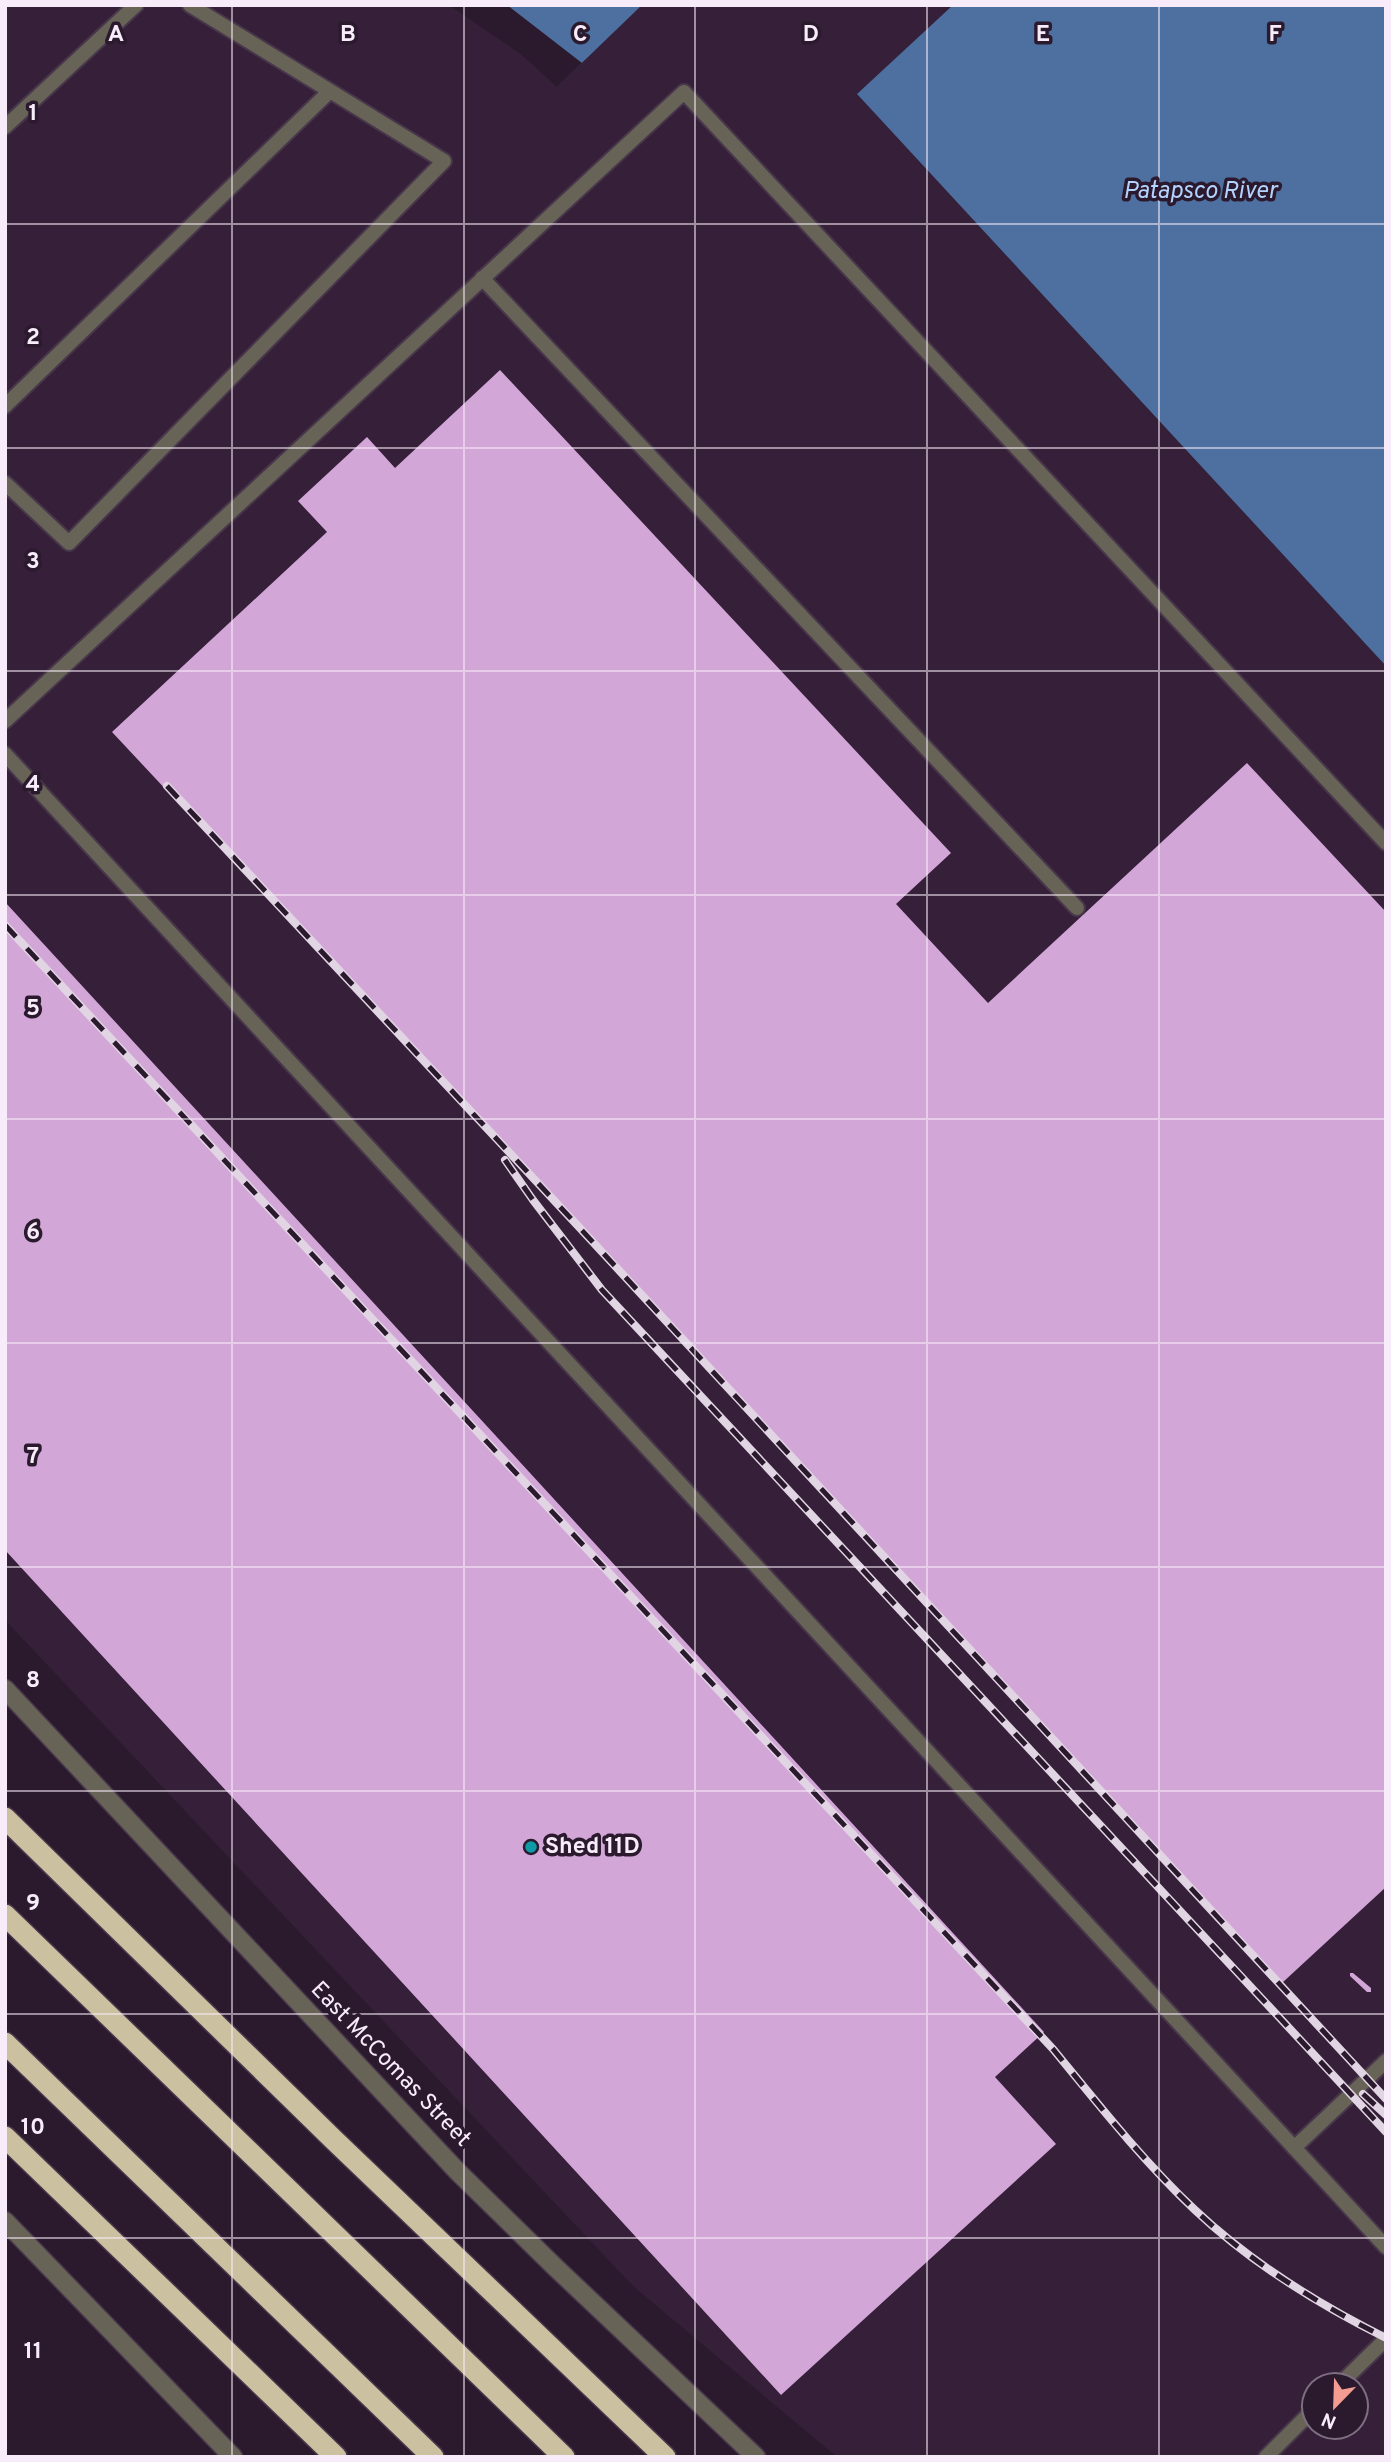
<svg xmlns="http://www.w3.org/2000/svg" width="1391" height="2462" font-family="Overpass,sans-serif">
<rect width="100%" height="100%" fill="#2b1a2e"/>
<!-- built -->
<path fill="#351f39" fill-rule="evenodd" d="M5,5H453L524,52L560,84L642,5H953L857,94L1386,666V2457H837L634,2287L5,1620ZM1314,2385H1356V2427H1314Z"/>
<!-- water -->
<path fill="#4e70a0" d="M453,5H642L560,84L524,52Z
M953,5H1386V666L857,94Z"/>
<!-- pier -->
<path fill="#2b1a2e" d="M449,5H507L582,63L557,87L522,55Z"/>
<!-- building -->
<path fill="#d3a6d8" d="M500,370L951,853L896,904L988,1003L1247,763L1386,912V1887L1282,1983L112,732L327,532L298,501L367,437L395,468Z
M5,902L1044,2032L995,2077L1056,2144L781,2395L5,1550Z
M1350,1973H1353L1371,1988V1992H1367L1350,1976Z"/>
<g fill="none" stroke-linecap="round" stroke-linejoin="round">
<defs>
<path id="service" d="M5,127L136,5
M482,278L1077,908
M5,406L330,91
M5,483L69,543L444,161L190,5
M5,721L684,92L1386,843
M5,754L1386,2247
M1294,2148L1386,2061
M1339,2385L1386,2339
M1266,2457L1314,2409"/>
<path id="tertiary" d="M5,1689L458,2172L555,2267L756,2457
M5,2221L233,2457"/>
<path id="motorway" d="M5,1818L334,2140L665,2457
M5,1915L564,2457
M5,2043L433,2457
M5,2137L336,2457"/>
</defs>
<!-- service casing -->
<use href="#service" stroke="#48374b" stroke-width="18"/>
<!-- tertiary casing -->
<use href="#tertiary" stroke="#48374b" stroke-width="21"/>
<!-- motorway casing -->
<use href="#motorway" stroke="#48374b" stroke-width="24"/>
<!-- service -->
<use href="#service" stroke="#686357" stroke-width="14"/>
<!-- tertiary -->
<use href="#tertiary" stroke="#686357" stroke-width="18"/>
<!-- motorway -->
<use href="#motorway" stroke="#cbc0a0" stroke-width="21"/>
<defs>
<path id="rail" d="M167,786L578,1226L1386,2099
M5,925L1053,2049C1098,2104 1143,2161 1195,2210C1250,2262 1318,2304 1386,2338
M505,1160L533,1200L602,1290L1386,2132
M1363,2094L1386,2115"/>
</defs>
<!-- rail casing -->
<use href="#rail" stroke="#e1d4e3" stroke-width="8"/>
<!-- rail -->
<use href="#rail" stroke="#2b1a2e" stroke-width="5" stroke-dasharray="16" stroke-linecap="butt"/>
</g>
<!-- grid -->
<path fill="none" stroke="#f8ecfa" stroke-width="2" stroke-opacity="0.55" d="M232,5V2457M464,5V2457M695,5V2457M927,5V2457M1159,5V2457M5,224H1386M5,448H1386M5,671H1386M5,895H1386M5,1119H1386M5,1343H1386M5,1567H1386M5,1791H1386M5,2014H1386M5,2238H1386"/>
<!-- markers -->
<circle fill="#0f9aa8" stroke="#2b1a2e" stroke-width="2.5" cx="531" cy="1847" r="7"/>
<g text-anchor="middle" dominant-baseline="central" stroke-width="7" stroke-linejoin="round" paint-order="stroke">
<!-- poi labels -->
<g font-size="23" font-weight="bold" fill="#f8ecfa" stroke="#2b1a2e" text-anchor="start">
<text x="545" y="1847">Shed 11D</text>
</g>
<!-- street labels -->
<g font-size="23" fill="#f8ecfa" stroke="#2b1a2e">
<text transform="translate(390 2065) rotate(46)">East McComas Street</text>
</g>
<!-- water labels -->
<g font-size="24" font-style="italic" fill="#b3d2fd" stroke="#2b1a2e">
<text x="1200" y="192">Patapsco River</text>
</g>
</g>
<g font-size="23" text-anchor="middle" font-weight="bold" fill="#f8ecfa" stroke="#2b1a2e" stroke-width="7" stroke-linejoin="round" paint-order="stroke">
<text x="116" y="41">A</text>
<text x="348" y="41">B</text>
<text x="580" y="41">C</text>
<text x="811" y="41">D</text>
<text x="1043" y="41">E</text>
<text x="1275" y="41">F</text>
<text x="33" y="120">1</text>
<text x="33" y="344">2</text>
<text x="33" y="568">3</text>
<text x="33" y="791">4</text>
<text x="33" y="1015">5</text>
<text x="33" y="1239">6</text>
<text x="33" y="1463">7</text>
<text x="33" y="1687">8</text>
<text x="33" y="1910">9</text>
<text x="33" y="2134">10</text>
<text x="33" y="2358">11</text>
</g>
<!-- border -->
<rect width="1391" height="2462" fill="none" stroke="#f8ecfa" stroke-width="14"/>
<!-- north arrow -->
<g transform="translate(1335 2406) rotate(203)"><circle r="33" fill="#2b1a2e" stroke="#7d6e80" stroke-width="2"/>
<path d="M0-5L12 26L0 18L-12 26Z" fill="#f59c92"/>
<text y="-10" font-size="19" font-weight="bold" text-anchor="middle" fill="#f8ecfa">N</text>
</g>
</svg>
